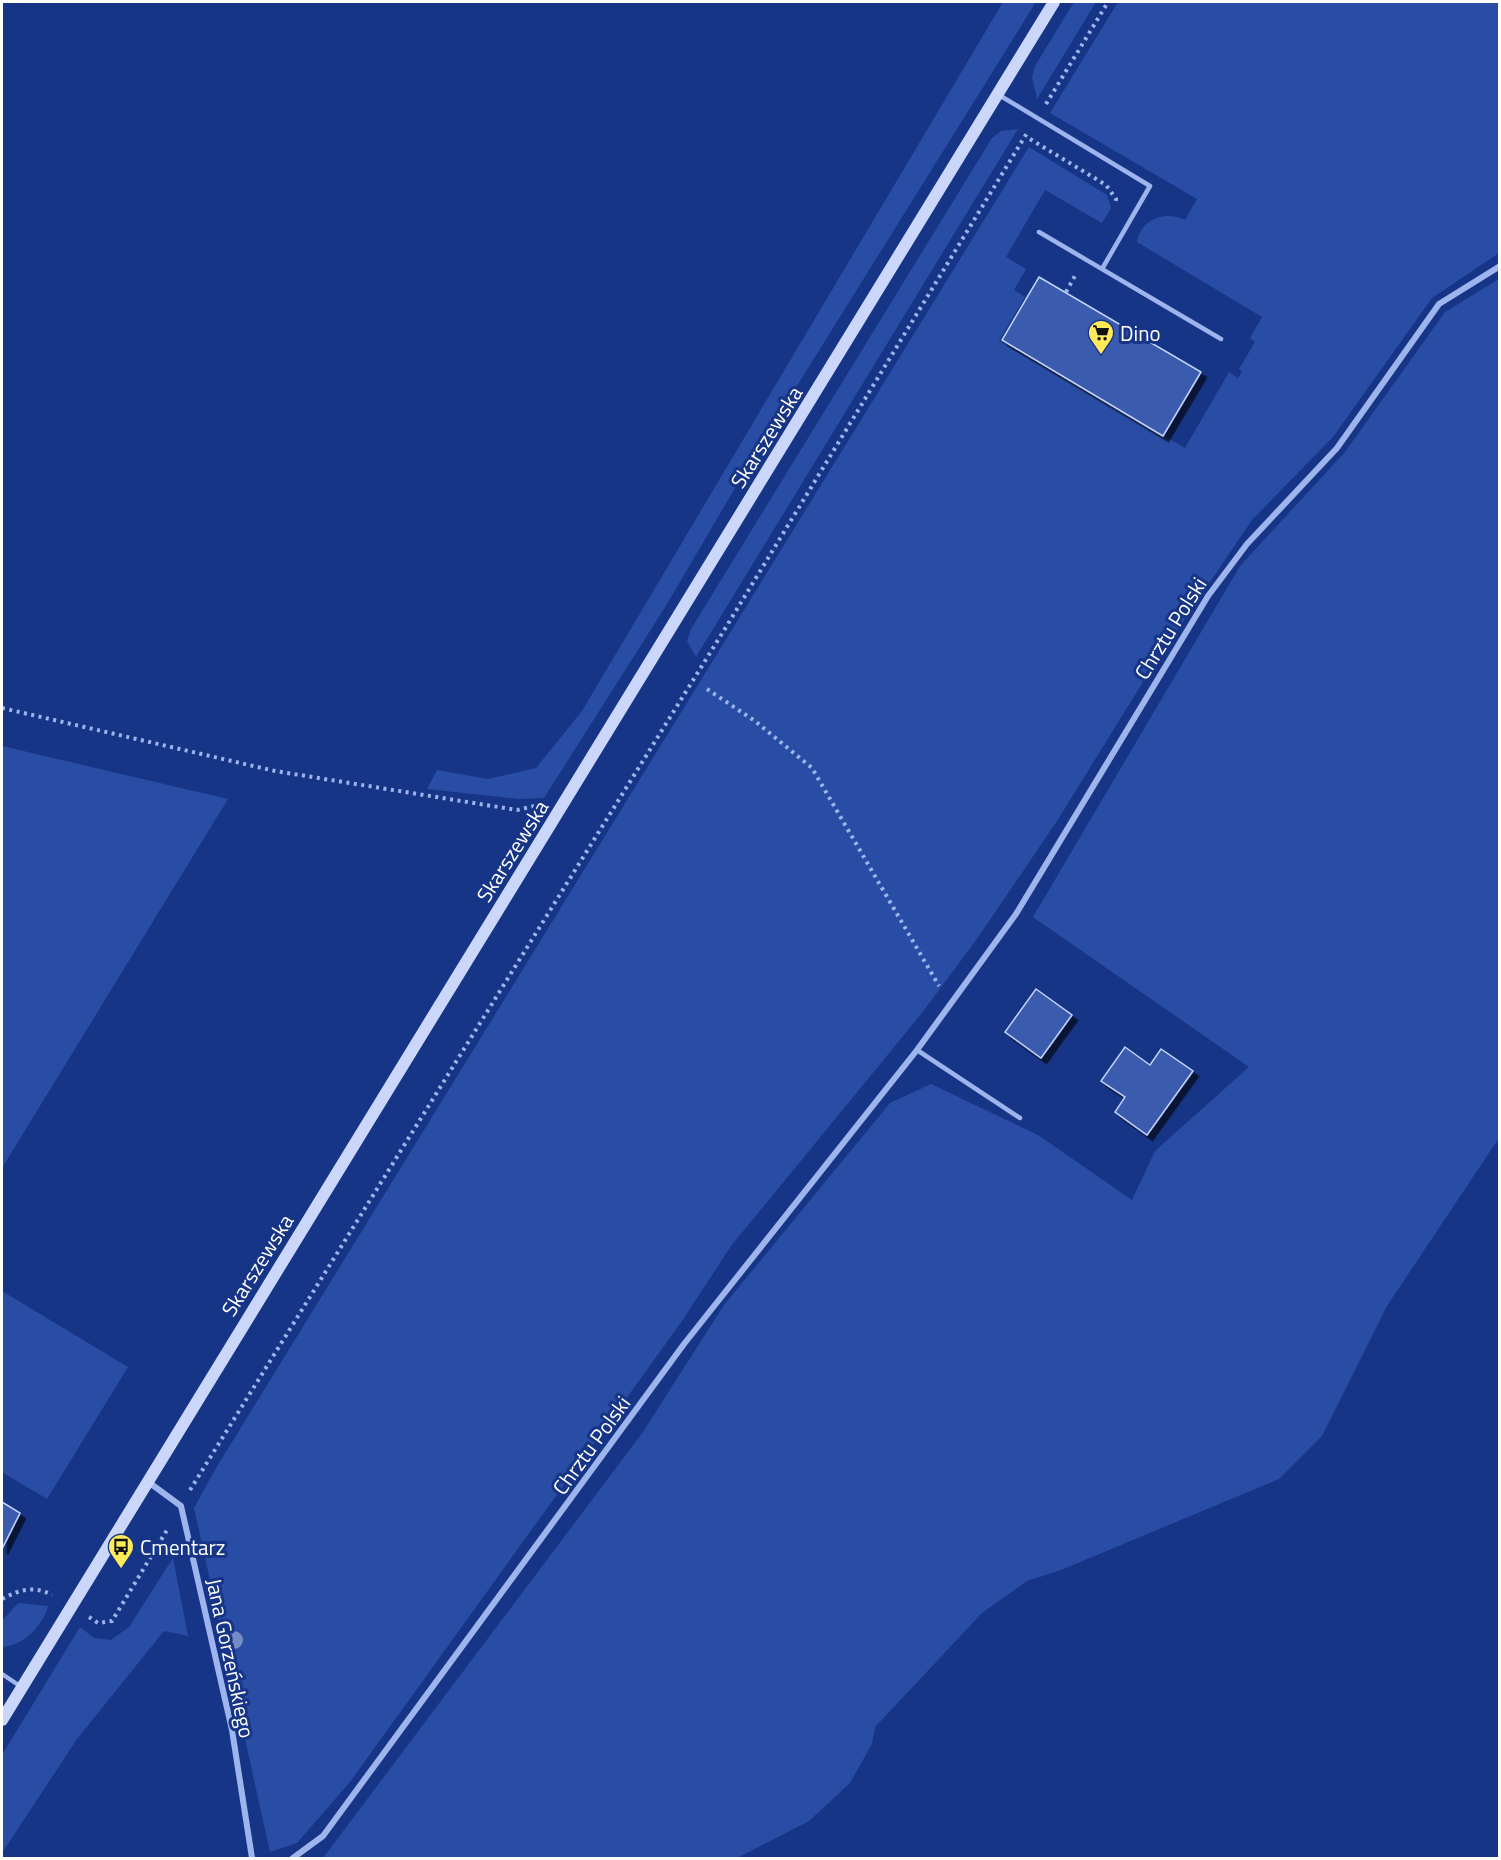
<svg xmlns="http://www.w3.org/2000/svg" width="1501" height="1860" font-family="'Titillium Web',sans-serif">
<defs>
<filter id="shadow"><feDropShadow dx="5.5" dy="5.5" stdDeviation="0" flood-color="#0009"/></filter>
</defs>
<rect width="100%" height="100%" fill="#173587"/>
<!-- green -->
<path fill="#294da5" d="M1003,2H1036L762,442L667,604L544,798L519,799L427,789L437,770L488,779L536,768L582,711Z
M1074,2H1096L1037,99L1032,77L1035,66Z
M1118,2H1499V253L1432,298L1333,437L1252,520L1151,669L1057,821L979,936L922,1013L731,1246L682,1321L350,1782L297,1843L270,1852L194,1508L216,1468L1029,147L1107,195L1111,208L1102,223L1045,190L1006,257L1026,269L1014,290L1025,297L999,341L1185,448L1229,372L1238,378L1242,372L1239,369L1255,342L1250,338L1262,317L1137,242C1141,219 1165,210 1185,220L1197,199L1050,113Z
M1018,129L696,657L687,641L691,629L992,138L1001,131Z
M1499,279V1138L1387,1306L1322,1436L1279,1479L1061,1570L1027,1581L982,1613L875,1727L872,1744L850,1783L809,1821L737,1858H323L643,1432L724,1305L890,1103L931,1084L1038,1135L1132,1200L1155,1151L1249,1067L1033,917L1240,566L1345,452L1445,312Z
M2,746L228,799L2,1168Z
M2,1291L128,1367L47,1499L2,1472Z
M173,1558L188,1636L164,1631L77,1739L2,1853V1755L80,1627L94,1638L111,1640L129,1627Z
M18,1603L48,1606C43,1626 23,1646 2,1647V1621Z"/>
<!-- building -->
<path fill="#3b5bae" stroke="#c3d3fa" stroke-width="1.5" filter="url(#shadow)" d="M1039,277L1201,372L1163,436L1002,340Z
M1036,989L1072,1015L1041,1058L1005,1032Z
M1125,1047L1150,1065L1161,1049L1193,1071L1147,1135L1115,1112L1125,1097L1101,1081Z
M2,1502L20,1513L2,1549Z"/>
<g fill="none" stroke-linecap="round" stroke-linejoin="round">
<!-- path -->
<path stroke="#9db4ed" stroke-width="4" stroke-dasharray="3 4.5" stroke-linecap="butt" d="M1046,104L1108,2
M1030,139L1106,185L1116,199L1115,205
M1066,292L1076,274
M707,689L755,721L812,768L939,986
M2,708L275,771L517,810L535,806
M190,1490L723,632L1027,133
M2,1599C19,1590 34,1585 52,1595
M89,1617L98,1623L112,1621L167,1530"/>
<!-- service -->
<path stroke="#9db4ed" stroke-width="4.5" d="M999,95L1150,186L1102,269
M1039,232L1221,339
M917,1050L1020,1118
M2,1674L20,1686"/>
<!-- minor -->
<path stroke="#9db4ed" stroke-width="6" d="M147,1481L181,1506L232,1730L252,1858
M293,1858L323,1836L684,1344L917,1050L1016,914L1208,596L1247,544L1337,448L1439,304L1500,266"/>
<!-- secondary -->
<path stroke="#cad7fa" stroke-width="12" d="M2,1720L1054,2"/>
</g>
<!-- trees -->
<circle fill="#768cc6" cx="234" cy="1640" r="9"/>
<!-- icons -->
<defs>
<symbol id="supermarket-pin" viewBox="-11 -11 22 30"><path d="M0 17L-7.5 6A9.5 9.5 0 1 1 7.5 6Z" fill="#ffeb5a" stroke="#173587"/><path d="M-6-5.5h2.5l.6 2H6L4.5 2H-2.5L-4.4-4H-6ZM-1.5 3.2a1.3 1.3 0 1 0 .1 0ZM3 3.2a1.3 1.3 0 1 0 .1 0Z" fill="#111"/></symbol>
<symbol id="bus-pin" viewBox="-11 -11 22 30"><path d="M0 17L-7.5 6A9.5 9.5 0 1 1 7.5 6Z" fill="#ffeb5a" stroke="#173587"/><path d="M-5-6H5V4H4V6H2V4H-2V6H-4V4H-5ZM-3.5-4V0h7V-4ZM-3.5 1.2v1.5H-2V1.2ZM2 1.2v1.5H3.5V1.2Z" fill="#111"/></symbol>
</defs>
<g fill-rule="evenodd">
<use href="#supermarket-pin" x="1086" y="318" width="30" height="40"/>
<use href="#bus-pin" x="106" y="1532" width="30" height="40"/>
</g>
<g text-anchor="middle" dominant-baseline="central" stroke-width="6" stroke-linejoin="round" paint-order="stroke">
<!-- poi labels -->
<g font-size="21" fill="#fff" stroke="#173587" text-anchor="start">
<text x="1120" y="333">Dino</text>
<text x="140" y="1547">Cmentarz</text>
</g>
<!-- street labels -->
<g font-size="21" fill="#fff" stroke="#173587">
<text transform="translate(766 437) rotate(-58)">Skarszewska</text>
<text transform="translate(1170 628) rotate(-58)">Chrztu Polski</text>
<text transform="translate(512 851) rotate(-58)">Skarszewska</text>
<text transform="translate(257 1265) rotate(-58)">Skarszewska</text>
<text transform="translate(591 1445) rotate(-54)">Chrztu Polski</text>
<text transform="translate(231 1658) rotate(78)">Jana Gorzeńskiego</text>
</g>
</g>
<!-- border -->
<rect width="1501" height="1860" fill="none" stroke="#ffffff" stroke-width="6"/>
</svg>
